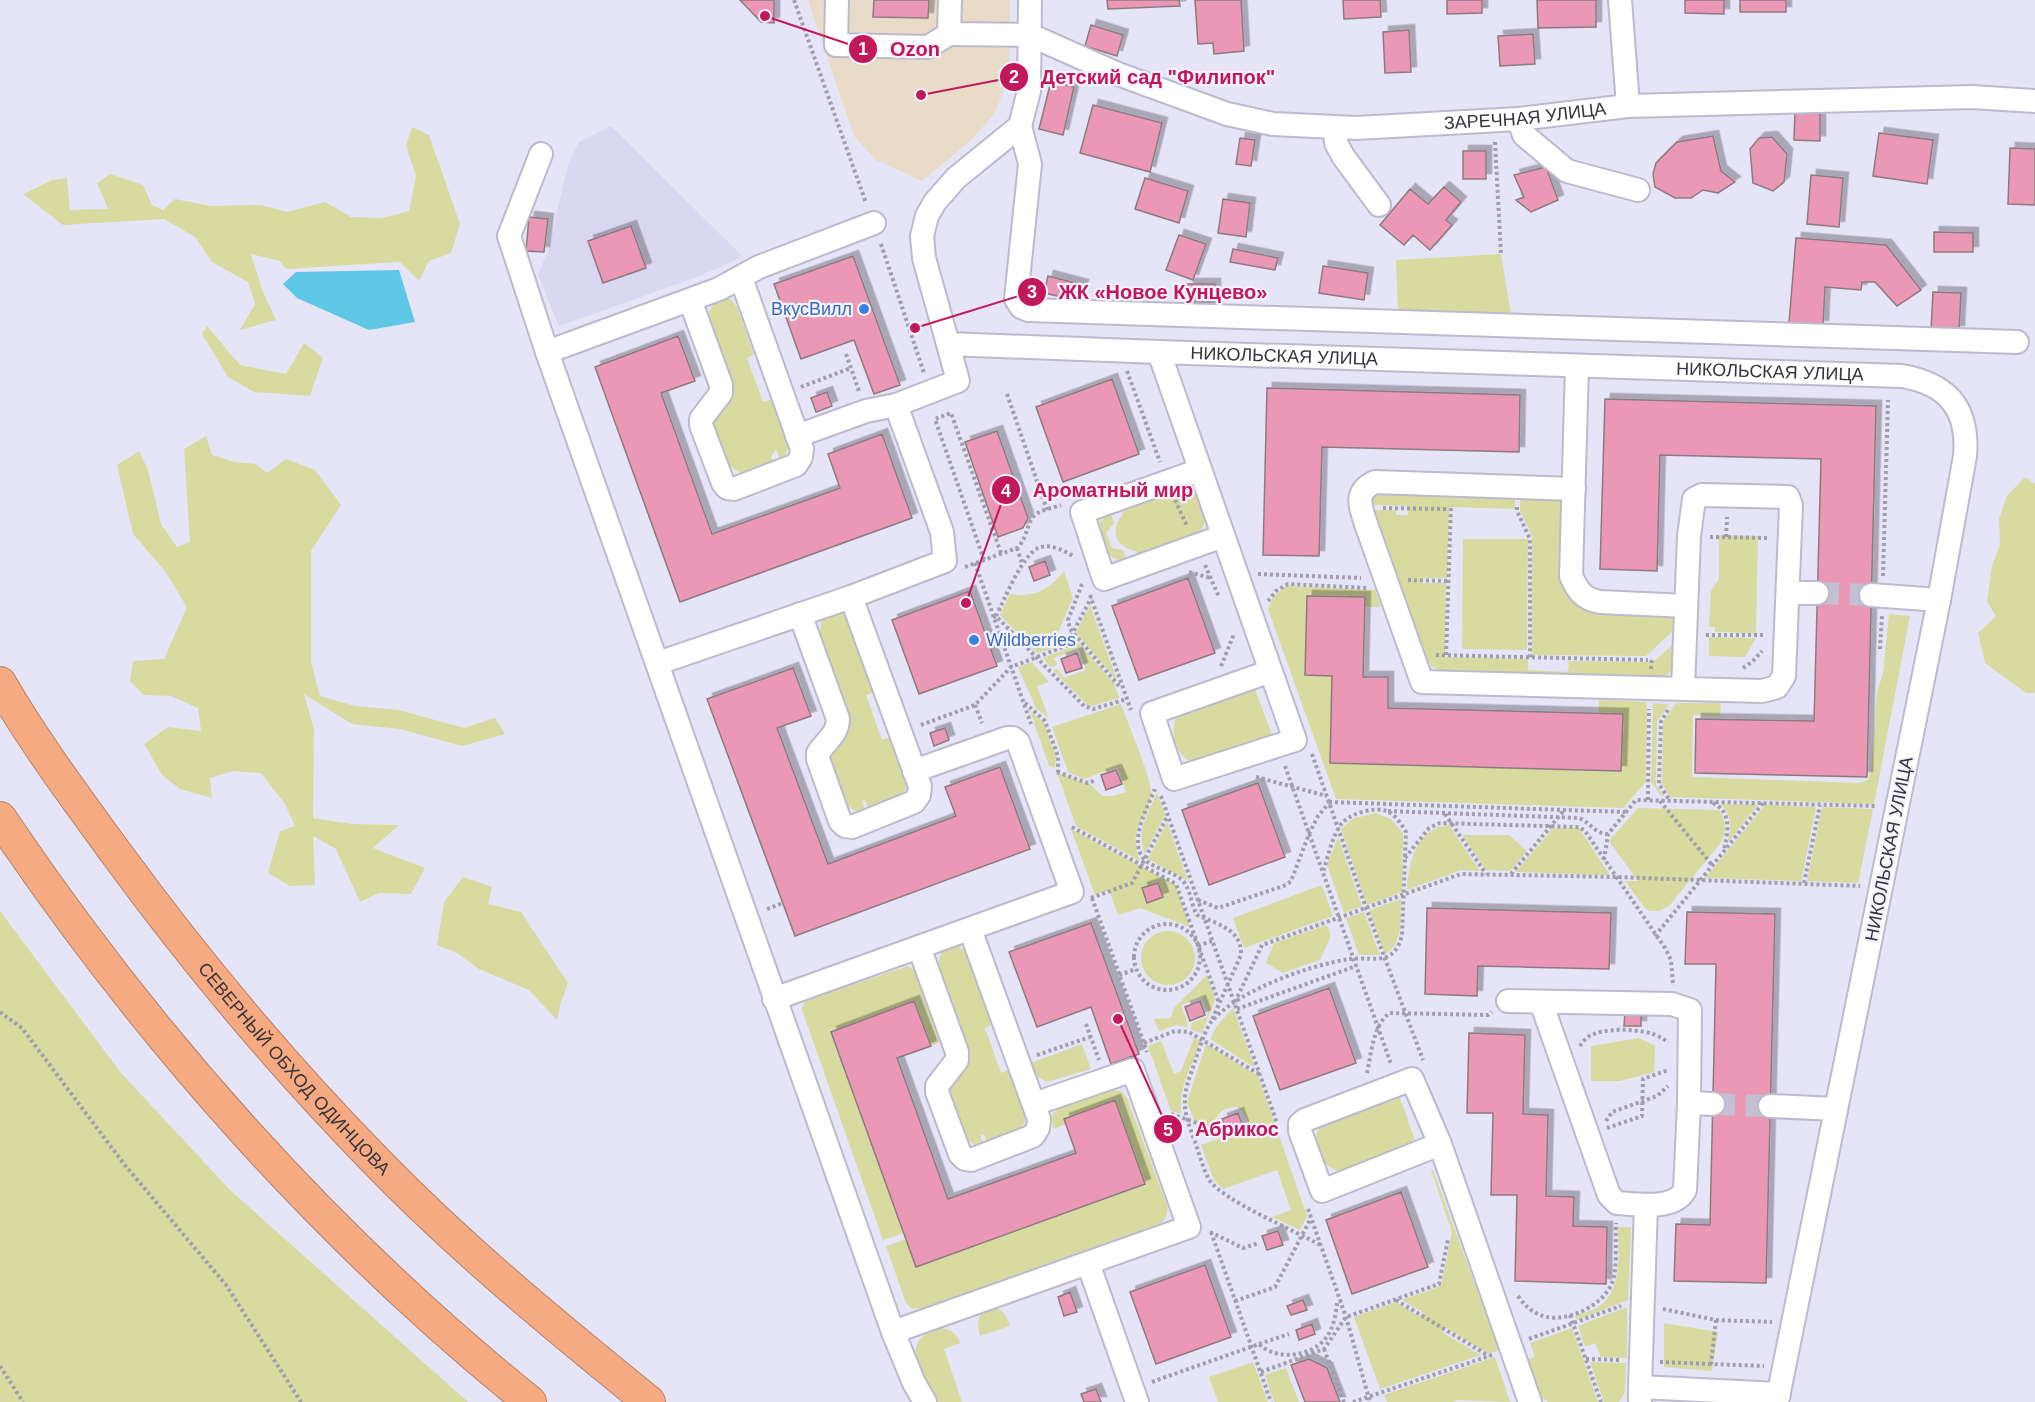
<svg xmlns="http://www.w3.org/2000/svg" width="2035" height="1402" font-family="Helvetica,sans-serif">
<defs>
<filter id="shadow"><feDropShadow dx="5.5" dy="-5.5" stdDeviation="0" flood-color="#0004"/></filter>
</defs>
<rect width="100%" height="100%" fill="#e6e4f7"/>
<!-- built -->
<path fill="#dad7f0" d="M611,126L743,257L697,277L559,326L538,275L548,251L568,165L579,142Z"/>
<!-- education -->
<path fill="#e8dbc7" d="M808,0H1010L1009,76L995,113L970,141L922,181L876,160L854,136Z"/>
<!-- green -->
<path fill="#d7dba0" d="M412,127L429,135L460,224L451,253L429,261L419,281L400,262L286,269L280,261L251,254L263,292L276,320L240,330L255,304L248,282L212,262L195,237L164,219L63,225L23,194L52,180L67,178L70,210L108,209L97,183L110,174L143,185L152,205L163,210L175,199L210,206L261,205L287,212L325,202L351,217L383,218L409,211L416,176L406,146Z
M1501,254L1511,315L1398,312L1396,260Z
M724,299H730L737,307L754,354L747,358L763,402L772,399L788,445L787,452L781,461L776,449L771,457L774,465L743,474L726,464L711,422L730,378L709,318C709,307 713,303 724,299Z
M207,326L240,365L286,374L304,343L323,358L310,396L254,392L228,377L202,334Z
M206,436L212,455L235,462L256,464L267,473L286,459L315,470L341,505L311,551V662L320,696L355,706L399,710L464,728L495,718L505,734L462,746L400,729L352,724L304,694L314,729L313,818L352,824L399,825L373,848L425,868L411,894L379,893L360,902L336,849L313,836L315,885L290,886L268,873L280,831L295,826L285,804L261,773L233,771L210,778L212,798L180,789L162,775L144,744L168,727L201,731L198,708L171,696L144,695L130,681L133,661L164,659L187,607L165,571L133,534L117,465L139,451L148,470L161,524L177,547L190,542L184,449Z
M2025,477L2035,484V693H2026L1985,663L1978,633L1996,616L1987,602L1992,566L2000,544L1999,519L2007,496Z
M1178,487C1203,488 1215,519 1196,536L1138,558L1136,551C1114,546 1110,531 1123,514L1121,508Z
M1381,492L1515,494V509L1449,507L1447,578H1420L1422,583H1446L1445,657L1528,659V670L1568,672L1569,661L1653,662L1675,643C1675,658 1677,674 1659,678L1444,673L1430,665L1425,659L1373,510H1396V515H1408L1409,506L1371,505L1375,496Z
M1520,495L1558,498L1563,505L1564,580L1672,615L1675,621V629L1646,656L1532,655V536L1520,510Z
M1110,511L1114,523L1106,533L1112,548L1123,550L1128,562L1115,559L1109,555L1099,526L1101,520Z
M1719,535L1758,536L1756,633L1715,632V627H1709L1711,591L1719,579Z
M1463,539H1528L1527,650L1462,649Z
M1064,571L1073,598L1051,649L1037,653L1000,615L1010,594C1034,598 1049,590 1064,571Z
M1286,586L1375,590L1381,607H1365V597L1307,596L1305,675L1332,676L1330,763L1621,771L1623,714L1599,713V700L1647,702L1646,782L1623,808L1336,799L1268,609L1273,597Z
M1090,605L1117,680L1076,633Z
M835,613H841L848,620L874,692L866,695L882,740L891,737L907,783C907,800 883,804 869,810L865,800L862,801L865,812L854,810L847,805L830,757C840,739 853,737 849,713L820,632L822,619Z
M1889,614L1910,616L1874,804L1670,797L1662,783L1663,723L1676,703H1721L1720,716L1693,715L1692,777L1859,783L1868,780L1871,772L1877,691L1883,674Z
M1709,637L1756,638L1745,657L1709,656Z
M1074,638L1114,683L1119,698L1089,707L1053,670L1058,669L1064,678L1086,670L1079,649L1054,658L1057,665L1050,667L1043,658L1067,649Z
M1032,662L1049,682L1037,686L1049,719L1036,708L1018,667Z
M1254,687L1273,737L1195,765C1175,754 1169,736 1177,715Z
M1653,703L1669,704L1657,722L1656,785L1664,796H1661L1651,782Z
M1121,704C1127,721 1152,779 1151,794C1149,822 1126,825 1140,861L1076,826L1057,773L1091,785L1102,796H1113L1126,792L1117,767L1084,779L1068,772L1052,727Z
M1030,711L1044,723L1056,757L1055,768L1049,766Z
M1157,793L1165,814L1145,854C1135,833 1148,813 1157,793Z
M1720,804L1758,805L1727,843C1732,828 1732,814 1720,804Z
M1765,805L1816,807L1801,881L1705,878Z
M1822,807L1873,809L1858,883L1807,881Z
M1638,808L1719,810C1727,822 1727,832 1720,844L1669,906L1659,911H1649L1644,907L1625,881H1638L1609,841Z
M1375,813L1391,819L1403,833L1402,892L1367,905L1341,829L1352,819Z
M1167,822L1188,881L1148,859Z
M1449,825L1480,871L1461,870L1407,890C1408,863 1417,827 1449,825Z
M1553,828H1579L1610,875L1516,872Z
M1071,829L1176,885L1190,927L1140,908L1118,915L1109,890L1095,895Z
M1462,835H1509L1527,851L1510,871L1486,870Z
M1338,837L1362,906L1344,913L1327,865Z
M463,877L492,887L488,904L521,912L568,983L560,1005L557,1020L529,990L479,969L457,953L437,945L444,902Z
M1322,885L1333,916L1244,948L1233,918Z
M1401,899C1400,917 1404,944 1385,954L1369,910Z
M0,911L121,1073L232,1192L468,1402H0Z
M1364,912L1380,955H1359L1346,918Z
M1327,925L1331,936L1320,960L1283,973L1266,963L1274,943Z
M1141 958a27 27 0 1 1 54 0a27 27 0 1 1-54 0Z
M953,946H959L967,954L992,1025L985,1028L1001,1073L1009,1070L1026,1116C1025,1133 1002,1137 988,1144L984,1134L980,1135L984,1145L973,1144L965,1138L948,1090C958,1072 971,1071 967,1046L938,965L941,953Z
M908,966L914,970L940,1042L931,1046L914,1001L831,1032L904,1233L883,1240L802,1010L803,1004L808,1000Z
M1207,975L1215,1000L1202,1033L1191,1030L1192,1023L1207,1017L1208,1011L1202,997L1181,1005L1188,1024L1187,1027L1176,1025L1159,1031L1154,1019L1171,1018L1174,1008Z
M1233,1008L1255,1068L1210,1039L1216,1027Z
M1194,1038L1201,1041C1192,1064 1178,1089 1181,1114L1171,1111L1148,1046L1161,1041L1174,1074L1181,1071Z
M1639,1038L1655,1046L1654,1072L1620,1081H1591V1046Z
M1082,1044L1091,1069L1047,1082L1035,1075L1031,1063Z
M1206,1044L1258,1076L1307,1216L1300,1230L1272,1217L1291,1210L1277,1170L1223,1189L1214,1180L1201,1145L1251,1127L1243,1112L1237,1107C1224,1107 1217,1113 1213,1125L1210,1126L1194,1120L1187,1102Z
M1112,1090L1121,1091L1127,1098L1168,1208L1166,1217L1161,1223L923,1308L912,1309L906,1303L886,1246L906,1239L916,1266L1144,1184L1115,1100L1064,1119L1066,1124L1054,1129L1052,1121L1053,1113L1060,1108Z
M1399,1095L1416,1143L1338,1171C1317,1163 1310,1142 1321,1123Z
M1431,1170H1433L1499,1350L1489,1354L1445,1327L1443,1333L1481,1355L1380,1389L1354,1317L1396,1302L1418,1316L1424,1313L1402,1300L1441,1286L1452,1232Z
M1618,1227H1631L1628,1300L1577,1320L1575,1316C1583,1313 1594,1310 1601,1305C1623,1287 1618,1252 1618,1227Z
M1627,1307V1358L1601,1357L1595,1343L1585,1347L1578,1326Z
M991,1308C1004,1308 1006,1315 1010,1326L980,1336C977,1321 976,1314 991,1308Z
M1664,1323L1718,1332L1712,1371L1664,1367Z
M939,1328C951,1329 956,1332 960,1343L944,1349L962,1402H936C922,1378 897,1340 939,1328Z
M1572,1328L1598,1402H1548L1539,1395L1527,1360L1535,1357L1530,1343Z
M1495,1357L1510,1402L1458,1400L1452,1402H1387L1384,1395Z
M1253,1362L1268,1402H1218L1209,1377Z
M1590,1362L1626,1363L1625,1392L1619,1402H1604Z
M1286,1368L1299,1402H1274L1265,1375Z"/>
<!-- water -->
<path fill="#5ec7e5" d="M399,270L415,322L369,330L297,298L283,284L296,272Z"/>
<!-- building -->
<path fill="#ea98b6" stroke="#8d7a80" stroke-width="1.5" filter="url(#shadow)" d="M740,0H774V23L761,22Z
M874,0H929L928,18L873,17Z
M1107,0H1179L1180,6L1108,9Z
M1195,0H1241L1244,51L1214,54L1213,43L1198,44Z
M1343,0H1380L1381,17L1344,19Z
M1447,0H1482V13L1447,14Z
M1537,0H1596V27L1538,28Z
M1685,0H1724V14L1685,13Z
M1740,0H1786V12H1740Z
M1091,25L1123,35L1117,56L1085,46Z
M1409,30L1411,72L1385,73L1383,32Z
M1533,34L1535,64L1500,66L1498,36Z
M1051,81L1074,87L1063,135L1039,129Z
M1093,105L1162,123L1150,172L1080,153Z
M1795,110L1820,111V141L1794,140Z
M1879,133L1933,140L1927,184L1873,176Z
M1713,136L1721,171L1735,182L1718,193L1703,190L1691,198H1675L1655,187L1653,174L1656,163L1677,142Z
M1772,137L1787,154L1784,182L1773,191L1753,183L1750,149L1759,138Z
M1240,138L1255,140L1251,166L1236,164Z
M2010,148L2035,149V205L2008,204Z
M1463,151H1486V179H1463Z
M1546,167L1558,200L1531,212L1516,200L1524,197L1514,175Z
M1811,175L1843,178L1839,227L1807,224Z
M1145,178L1188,191L1179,223L1135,209Z
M1444,187L1461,202L1446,220L1452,225L1430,250L1413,235L1404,245L1380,225L1410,189L1428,204Z
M1223,199L1250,203L1246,237L1218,233Z
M529,217L548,219L544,252L526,251Z
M631,226L646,268L603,283L588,241Z
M1934,232L1973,233V252H1934Z
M1179,235L1206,244L1193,280L1166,270Z
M1796,238L1886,245L1921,290L1897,306L1875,282H1862L1861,290L1825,287L1823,326L1789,323Z
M1233,249L1278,258L1275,270L1230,262Z
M853,256L900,385L874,394L854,340L801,359L774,284Z
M1323,266L1368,273L1364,300L1319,293Z
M1048,276L1083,285L1079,301L1044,293Z
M1188,284H1215V302H1188Z
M1933,292L1961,293L1959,331L1931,330Z
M678,336L695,381L661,393L712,534L840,488L828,454L882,434L912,518L680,602L595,367Z
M1112,379L1139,454L1063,482L1036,407Z
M1267,388L1520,395L1519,452L1322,447L1319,556L1263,555Z
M827,392L832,406L816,412L811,398Z
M1605,399L1876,406L1867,777L1695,773L1696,719L1814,721L1821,459L1660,455L1657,571L1600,569Z
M997,431L1028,518L1023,528L998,537L965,442Z
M1045,561L1050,575L1034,581L1029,567Z
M1188,578L1215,653L1139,680L1112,606Z
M970,591L997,666L919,694L892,620Z
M1307,596L1365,597L1363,677H1388V708L1623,714L1621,771L1330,763L1332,676L1305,675Z
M1077,653L1082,668L1066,673L1061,659Z
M793,668L811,716L777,728L828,864L956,816L945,787L1000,767L1030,849L795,936L707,699Z
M945,728L949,740L934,746L930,733Z
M1116,770L1122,784L1106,790L1101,775Z
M1258,783L1285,857L1209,885L1182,810Z
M1158,883L1163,897L1147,903L1142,888Z
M1427,908L1611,913L1609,969L1478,966L1477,996L1425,994Z
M1687,912L1775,914L1766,1283L1674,1281L1676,1224L1710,1225L1716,964H1685Z
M1091,923L1139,1054L1111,1064L1091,1007L1037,1027L1009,952Z
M1329,988L1356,1063L1280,1090L1253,1016Z
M914,1001L931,1046L897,1058L948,1199L1076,1153L1064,1119L1115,1100L1145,1184L916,1267L831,1032Z
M1200,1001L1205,1015L1190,1021L1185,1007Z
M1625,1012H1641V1026H1624Z
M1469,1033L1525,1035L1523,1114L1548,1115L1546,1196L1574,1197L1573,1226L1607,1227L1606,1284L1515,1281L1517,1195H1491L1493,1113H1467Z
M1238,1113L1243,1127L1227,1133L1222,1119Z
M1401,1192L1428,1267L1352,1294L1326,1220Z
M1278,1231L1283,1245L1267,1250L1262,1236Z
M1205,1265L1231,1337L1156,1364L1130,1292Z
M1070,1292L1077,1312L1064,1316L1058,1297Z
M1303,1300L1307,1310L1291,1315L1287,1306Z
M1312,1324L1315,1334L1299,1340L1296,1330Z
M1309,1359L1327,1368L1340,1402H1305L1291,1365Z
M1096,1389L1101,1402H1084L1081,1394Z"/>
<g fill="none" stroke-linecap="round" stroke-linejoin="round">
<!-- minor-tunnel -->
<path stroke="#c3c1d1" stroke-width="22" stroke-dasharray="22 11" stroke-linecap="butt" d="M1817,593L1871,595
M1713,1104L1770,1106"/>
<defs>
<g id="minor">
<path d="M837,0L836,45L928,47L949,34"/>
<path id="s1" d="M950,0L949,34L1030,35L1118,74L1227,114L1273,124L1356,128L1519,119L1628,106L1972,97L2035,101"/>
<path id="s2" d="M1030,0L1029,91L1020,126L956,178L935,202L927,216L922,236L924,258L948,344L1159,352L1902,376C1948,384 1969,409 1965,456L1939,600L1777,1402"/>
<path d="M1620,0L1628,106"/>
<path d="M1519,119L1524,135L1567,171L1638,190"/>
<path d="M1020,126L1030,164L1016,299L1021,307L1028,310L2017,342"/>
<path d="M1335,127L1336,143L1343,156L1379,205"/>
<path d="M541,154L509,236L547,352L893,1332L914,1383L925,1402"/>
<path d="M690,300L721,385V393L701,419V425L723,483L727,488L734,489L796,465L801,457L802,449L741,278"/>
<path d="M547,352L719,289L759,267L874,223"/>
<path d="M1159,352L1295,740L1174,779L1152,713L1271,671"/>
<path d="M1577,366L1571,576C1578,591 1583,599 1600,602L1686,606"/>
<path d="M797,436L866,411L896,405L958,381L948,344"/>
<path d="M1200,470L1082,512L1104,579L1223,536"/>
<path d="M1574,489L1375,482C1354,492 1360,505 1366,524L1422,682L1762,691L1777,687L1784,676L1791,505L1788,497L1702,495L1694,499L1689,536L1683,688"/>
<path d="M1788,593H1817"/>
<path d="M1871,595L1939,600"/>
<path d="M800,614L838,719C838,734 826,741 818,753V759L840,821L845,826L852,827L914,802L919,795L920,786L851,597"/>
<path d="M658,663L851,597L945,561L942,532L896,405"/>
<path d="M919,947L957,1052V1060L937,1086V1092L960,1154L965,1159L971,1160L1033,1136L1038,1128L1039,1119L970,929"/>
<path d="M774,999L1072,892L1018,742L1013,738H1007L914,771"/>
<path d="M1508,1001L1672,1004L1690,1010L1689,1103L1685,1190C1674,1211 1637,1204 1617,1203L1609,1195L1541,1002"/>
<path d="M1689,1103L1713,1104"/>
<path d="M1770,1106L1836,1109"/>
<path d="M1440,1144L1322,1191L1300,1131V1124L1305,1120L1412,1079L1440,1144L1530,1402"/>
<path d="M1088,1263L1137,1402"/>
<path d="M893,1332L1189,1227L1133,1070L1034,1104"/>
<path d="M1640,1387L1646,1205"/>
<path d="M1640,1400V1387L1779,1394"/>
</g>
<g id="highway">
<path id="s3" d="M0,683C34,742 76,798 116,853C195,961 280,1063 374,1159C459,1247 554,1325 649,1402"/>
<path d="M0,818C147,1036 325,1237 530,1402"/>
</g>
</defs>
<!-- minor casing -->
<use href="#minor" stroke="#bcbacc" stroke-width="26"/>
<!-- highway casing -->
<use href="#highway" stroke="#b28168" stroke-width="34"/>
<!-- path -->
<path stroke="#a09eac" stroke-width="4" stroke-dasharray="3 3" stroke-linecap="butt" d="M794,0L866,203
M1495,142L1501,254
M881,244L924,373
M846,354L859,391
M1127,371L1160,462
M801,387L851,368
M1007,394L1047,510
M1175,500L1187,526
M1517,507V511L1530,539V658
M1383,508L1448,509
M1710,537L1768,538
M1726,537L1727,517
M1017,548L1022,563
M984,560L935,419L951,413L1001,553
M975,563L1031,724
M1205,565L1219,597
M965,567L1017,548C1027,539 1026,526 1033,517C1038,510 1053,508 1061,505
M1189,572L1210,578
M1258,574L1361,578
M1883,576L1888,400
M1408,580L1449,581
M1082,584L1068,620L1070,629L1120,687
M1090,595L1131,710
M1268,601L1276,591L1288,584L1367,588
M996,616C1005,599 1021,557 1038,548C1049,543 1063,550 1073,556
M993,617L996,616L1084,706L1093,709L1127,699
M1706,635H1764
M1880,649L1882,616
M1436,655L1648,660
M1446,655L1451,505
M1221,666L1234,634
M1743,668L1752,662L1762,651
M1651,669L1652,657
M1025,703L1045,721L1058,756V772
M975,705L982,723
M1668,710L1661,722L1659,784L1670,801
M921,725L975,705L1011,667L1066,646L1091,598
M1312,754L1366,908L1423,1060
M1285,766L1391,1064
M1057,772L1088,783L1096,780
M1256,777L1327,796
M1155,789C1148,806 1127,843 1145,860C1155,869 1172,871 1182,880C1191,889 1191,905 1197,915C1217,924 1242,929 1241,955L1211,1022
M1161,796L1277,1123
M1648,800L1649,709
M1660,801L1712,865
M1329,802L1625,812
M1713,803C1732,812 1728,832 1724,849
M1388,811L1579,818C1590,822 1595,834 1608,834
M1445,814L1486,874
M1072,827L1176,884L1219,1003
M1405,858L1429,828L1440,823L1579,827L1585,831L1665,948L1671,960L1673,984
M1604,860L1608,834L1636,800L1876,806
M1511,874L1565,809
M1804,883L1820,805
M1091,898L1132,883L1167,817
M1092,898L1147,1052
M1198,900L1218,908L1286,885L1291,881L1309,834L1318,816L1329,803
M767,909L783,903
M1134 957a33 33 0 1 1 66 0a33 33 0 1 1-66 0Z
M1655,936L1763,803
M1198,946L1212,941
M1119,975L1136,969
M1235,1002L1262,945L1461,874L1616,877L1860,886
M1237,1009L1356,966
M0,1012L22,1028L124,1164L226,1285L301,1402
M1086,1024L1099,1060
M1144,1043L1175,1031L1189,1032L1259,1074
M1580,1046C1583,1041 1587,1036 1594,1034C1612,1027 1655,1028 1668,1043
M1037,1055L1090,1037
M1367,1073C1371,1055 1373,1024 1390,1013L1488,1015L1492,1012
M1171,1114L1211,1128L1215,1127
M1606,1121L1612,1112L1657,1096L1668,1086
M1607,1128L1642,1116L1643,1079L1668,1070
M1308,1209L1346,1317L1370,1402
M1210,1232L1243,1248L1259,1243
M1211,1232L1271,1402
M1320,1245C1296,1231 1224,1201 1210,1181C1203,1170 1199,1152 1194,1139C1184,1113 1181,1100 1191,1073C1196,1060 1203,1033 1211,1022C1238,990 1310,965 1350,959C1362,957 1376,961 1386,957C1396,953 1399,945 1402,936L1406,832C1402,825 1395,814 1387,811C1374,807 1351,813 1342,823C1332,836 1328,857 1323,872
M1518,1296C1524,1304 1529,1310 1538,1314C1561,1326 1603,1307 1612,1283C1618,1269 1615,1240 1616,1223
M1396,1300L1489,1356
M1235,1301L1275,1287L1311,1218
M1663,1309L1716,1320L1772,1322
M1570,1315L1601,1402
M1716,1320L1711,1364L1764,1366
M1529,1339L1621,1306
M1259,1344L1289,1334
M1324,1349L1344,1402
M1586,1359L1620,1360
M1660,1362L1711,1364
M0,1366L23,1402
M1261,1372L1324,1349L1346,1317L1439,1284L1448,1239
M1152,1382L1259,1344C1276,1361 1310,1357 1325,1339C1333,1330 1336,1315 1337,1303L1341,1301
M1353,1402L1492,1355"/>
<!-- minor -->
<use href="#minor" stroke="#fff" stroke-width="22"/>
<!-- highway -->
<use href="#highway" stroke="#f6aa81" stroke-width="32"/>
</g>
<!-- markers -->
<g fill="#3f7fe0" stroke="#f4f2fe" stroke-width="2">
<circle cx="864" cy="309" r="6"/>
<circle cx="974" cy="640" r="6"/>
</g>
<g text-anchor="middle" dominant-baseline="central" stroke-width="4.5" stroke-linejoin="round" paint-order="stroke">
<!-- street labels -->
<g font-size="18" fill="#35343b" stroke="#f4f2fe">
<text stroke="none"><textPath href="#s1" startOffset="627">ЗАРЕЧНАЯ УЛИЦА</textPath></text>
<text stroke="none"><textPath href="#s2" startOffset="726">НИКОЛЬСКАЯ УЛИЦА</textPath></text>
<text stroke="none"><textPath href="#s2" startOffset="1212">НИКОЛЬСКАЯ УЛИЦА</textPath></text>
<text transform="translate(1889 849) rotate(-79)">НИКОЛЬСКАЯ УЛИЦА</text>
<text stroke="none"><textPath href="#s3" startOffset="486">СЕВЕРНЫЙ ОБХОД ОДИНЦОВА</textPath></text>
</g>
<!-- shop labels -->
<g font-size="18" fill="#366cbe" stroke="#f4f2fe" text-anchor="end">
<text x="852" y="309">ВкусВилл</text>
<text x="986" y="640" text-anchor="start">Wildberries</text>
</g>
</g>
<!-- callouts -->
<path fill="none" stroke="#c2185b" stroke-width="2" d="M765 16L863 49M921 95L1014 77M915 328L1032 292M966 603L1006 490M1118 1019L1168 1129"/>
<g fill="#c2185b" stroke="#f4f2fe" stroke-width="2">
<circle cx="765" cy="16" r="6"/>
<circle cx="921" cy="95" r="6"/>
<circle cx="915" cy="328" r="6"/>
<circle cx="966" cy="603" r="6"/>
<circle cx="1118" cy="1019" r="6"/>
<circle cx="863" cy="49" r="15"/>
<circle cx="1014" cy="77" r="15"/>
<circle cx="1032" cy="292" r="15"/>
<circle cx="1006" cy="490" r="15"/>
<circle cx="1168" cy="1129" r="15"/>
</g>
<g font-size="18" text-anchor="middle" font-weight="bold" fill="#fff">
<text x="863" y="55">1</text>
<text x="1014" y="83">2</text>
<text x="1032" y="298">3</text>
<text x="1006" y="497">4</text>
<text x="1168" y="1136">5</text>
</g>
<g font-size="20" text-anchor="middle" font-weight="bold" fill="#c2185b" stroke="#f4f2fe" stroke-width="4.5" stroke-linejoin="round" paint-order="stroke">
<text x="915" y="56">Ozon</text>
<text x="1158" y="84">Детский сад "Филипок"</text>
<text x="1163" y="299">ЖК «Новое Кунцево»</text>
<text x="1113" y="497">Ароматный мир</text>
<text x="1237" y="1136">Абрикос</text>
</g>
</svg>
